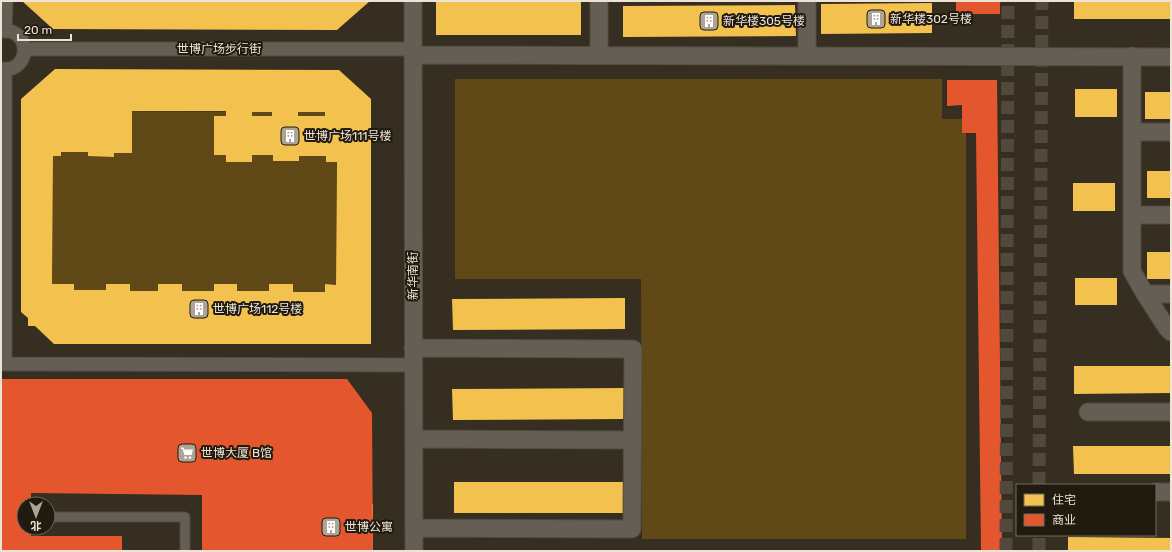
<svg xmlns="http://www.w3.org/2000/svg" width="1172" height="552" font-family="Rubik,'Noto Sans SC',sans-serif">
<rect width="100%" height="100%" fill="#362e20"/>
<!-- green -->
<path fill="#604917" d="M455,79H942V119H966V539H642L641,279H455Z
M53,111L337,112L336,305L52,303Z"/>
<!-- homes -->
<path fill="#f2c14e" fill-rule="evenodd" d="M22,1H370L337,30L53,29Z
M436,1H581V35H436Z
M1074,1H1171V19H1074Z
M932,3V33L821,34V4Z
M795,5L796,36L623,37V6Z
M55,69L339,70L371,99V344H54L35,326H28V318L21,312V99ZM132,111H226V116H214V155H226V162H252V155H273V161H299V156H326V162H337L336,285L325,284V292H293V284H269V291H237V284H214V291H182V284H158V291H130V284H106V290H74V284H52L53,156H61V152H88V156L114,157V153H132ZM252,112H272V116H252ZM298,112H325V116H298Z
M1075,89H1117V117H1075Z
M1145,92H1171V119H1145Z
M1147,171H1171V198H1147Z
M1073,183H1115V211H1073Z
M1147,252H1171V279H1147Z
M1075,278H1117V305H1075Z
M625,298V329L453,330L452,299Z
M1074,366H1171V393L1074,394Z
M625,388V419L453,420L452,389Z
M1073,446H1171V474H1074Z
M454,482H627V513H454Z
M290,503L373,504V551H290Z
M1068,537L1171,538V551H1068Z"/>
<!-- shops -->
<path fill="#e4572e" d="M956,1H1000V14H956Z
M947,80H997L1002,551H981L976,133H962V105L947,106Z
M1,379H347L372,413L373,551H202V495L31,493V504H24V528H31V536H122V551H1Z"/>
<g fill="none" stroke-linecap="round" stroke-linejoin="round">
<!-- pedestrian-tunnel -->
<path stroke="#51493b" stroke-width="13" stroke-dasharray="13 6" stroke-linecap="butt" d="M1039,485L1042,1
M1006,551L1008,1
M1039,551V535"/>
<defs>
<path id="service" d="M48,517H185V551"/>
<path id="pedestrian" d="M1,31C32,27 32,73 1,69
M5,31L6,1
M25,49H413
M5,69V364
M1,364L413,365"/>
<path id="minor" d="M413,1L414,551
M599,1V56
M413,55L1171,57
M807,56V1
M1132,56V132H1171
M1132,132V271L1145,294L1167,328L1171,332
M1132,215H1171
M1145,294H1171
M413,348L633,349L632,529L414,528
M1088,412H1171
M414,439L632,440
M1155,492H1171"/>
</defs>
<!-- service casing -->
<use href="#service" stroke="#524b40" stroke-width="11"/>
<!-- pedestrian casing -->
<use href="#pedestrian" stroke="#524b40" stroke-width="15"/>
<!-- minor casing -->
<use href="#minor" stroke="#524b40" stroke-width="19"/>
<!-- service -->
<use href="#service" stroke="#645e54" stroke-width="9"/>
<!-- pedestrian -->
<use href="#pedestrian" stroke="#645e54" stroke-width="13"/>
<!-- minor -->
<use href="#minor" stroke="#645e54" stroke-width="17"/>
</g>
<!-- icons -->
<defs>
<symbol id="building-square" viewBox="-11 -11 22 22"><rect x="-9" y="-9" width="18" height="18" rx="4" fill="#ada496" stroke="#201a0f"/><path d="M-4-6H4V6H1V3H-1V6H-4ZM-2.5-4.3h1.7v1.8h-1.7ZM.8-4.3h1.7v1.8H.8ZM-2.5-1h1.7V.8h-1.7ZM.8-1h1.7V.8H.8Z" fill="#fff"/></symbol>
<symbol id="supermarket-square" viewBox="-11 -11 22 22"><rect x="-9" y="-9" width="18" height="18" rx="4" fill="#ada496" stroke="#201a0f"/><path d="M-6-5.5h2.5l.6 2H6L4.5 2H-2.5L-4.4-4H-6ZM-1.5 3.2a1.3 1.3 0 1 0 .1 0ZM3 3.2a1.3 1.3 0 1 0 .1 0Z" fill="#fff"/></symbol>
</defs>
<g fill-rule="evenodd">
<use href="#building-square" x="865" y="8" width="22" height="22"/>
<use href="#building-square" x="698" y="10" width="22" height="22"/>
<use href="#building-square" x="279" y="125" width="22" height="22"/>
<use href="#building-square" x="188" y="298" width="22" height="22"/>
<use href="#supermarket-square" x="176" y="442" width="22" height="22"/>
<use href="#building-square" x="320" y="516" width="22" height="22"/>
</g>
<g text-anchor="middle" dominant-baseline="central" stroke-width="4" stroke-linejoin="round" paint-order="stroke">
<!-- poi labels -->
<g font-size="12" fill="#ede4d6" stroke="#201a0f" text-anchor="start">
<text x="890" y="19">新华楼302号楼</text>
<text x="723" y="21">新华楼305号楼</text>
<text x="304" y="136">世博广场111号楼</text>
<text x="213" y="309">世博广场112号楼</text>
<text x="201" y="453">世博大厦 B馆</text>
<text x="345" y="527">世博公寓</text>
</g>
<!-- street labels -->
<g font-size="12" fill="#ede4d6" stroke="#201a0f">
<text x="219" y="49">世博广场步行街</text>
<text transform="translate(413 276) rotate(-90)">新华南街</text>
</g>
</g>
<!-- border -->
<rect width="1172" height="552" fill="none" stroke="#ede4d6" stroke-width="4"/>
<!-- legend -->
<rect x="1016" y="484" width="140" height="52" fill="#201a0f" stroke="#726b5f"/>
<rect x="1024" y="494" width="20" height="12" fill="#f2c14e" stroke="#726b5f"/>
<text x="1052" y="504" font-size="12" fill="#ede4d6">住宅</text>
<rect x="1024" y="514" width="20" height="12" fill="#e4572e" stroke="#726b5f"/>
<text x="1052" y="524" font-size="12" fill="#ede4d6">商业</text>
<!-- north arrow -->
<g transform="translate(36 516) rotate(180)"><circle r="19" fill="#201a0f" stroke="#726b5f"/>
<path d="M0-3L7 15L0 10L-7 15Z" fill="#ada496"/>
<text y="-6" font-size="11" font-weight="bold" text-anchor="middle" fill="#ede4d6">北</text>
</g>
<!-- scale -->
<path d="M18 34v6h53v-6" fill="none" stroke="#ede4d6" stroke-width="2"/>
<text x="24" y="34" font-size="12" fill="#ede4d6" stroke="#201a0f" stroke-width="3" paint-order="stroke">20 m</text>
</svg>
